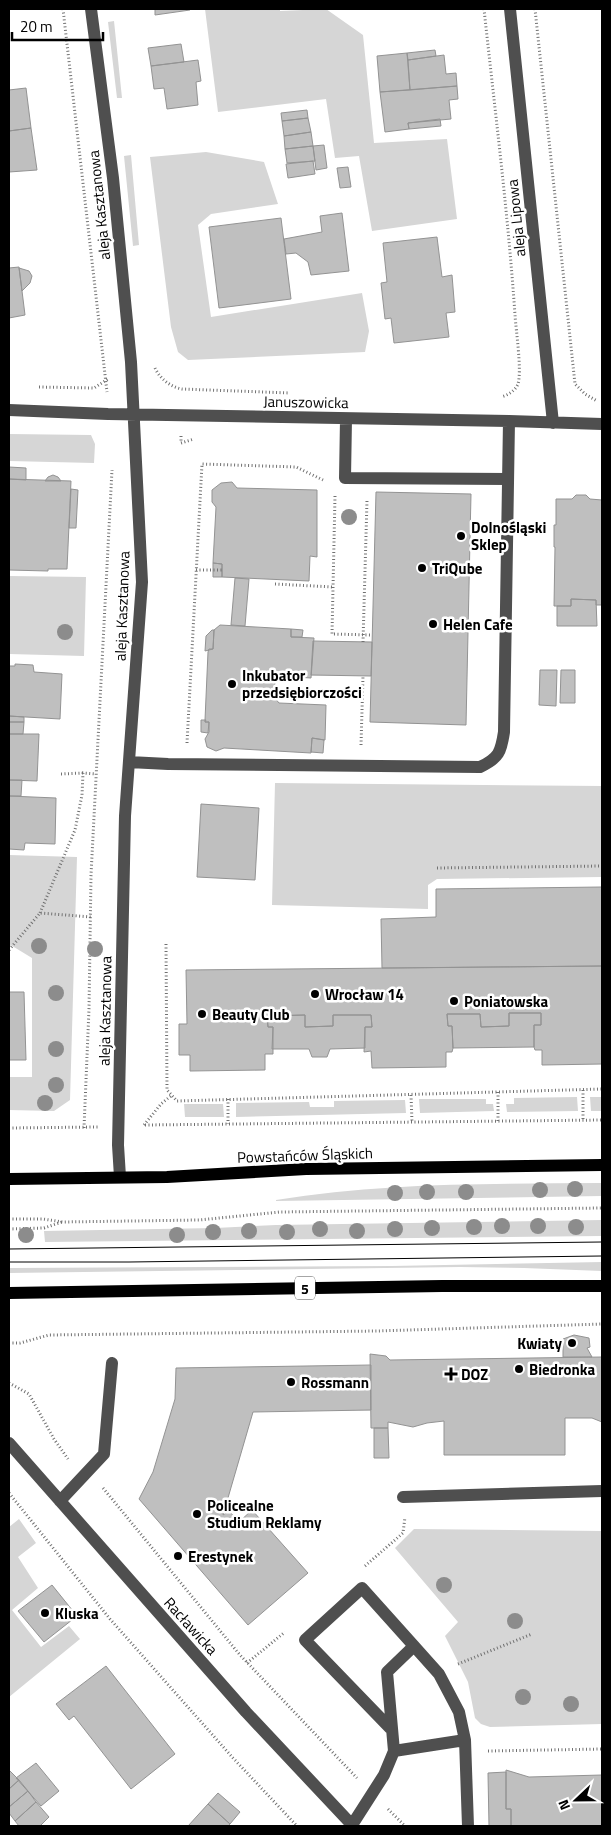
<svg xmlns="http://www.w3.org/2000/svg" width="611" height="1835" font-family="'Titillium Web',sans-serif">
<rect width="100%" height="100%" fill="#fff"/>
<!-- green -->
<path fill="#d6d6d6" d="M205,9H280V11L326,9L363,35L374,143L447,139L457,219L372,231L359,156L335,158L326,99L218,112Z
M114,21L122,98H117L108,22Z
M206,152L264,162L278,204L211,214L198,225L211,317L362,293L369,331L365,352L188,360L178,352L171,327L150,157Z
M131,155L139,245L133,246L124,156Z
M9,434L91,435L95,444L94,463L9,461Z
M9,576L86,577L84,656L9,654Z
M275,783L602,786V877L437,879L428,885V909L272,905Z
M9,855L77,857L70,1100L54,1111L9,1110V1077H32V958L9,944Z
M577,1097L578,1111L507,1112L506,1104H514V1098Z
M590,1097H602V1111H591Z
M419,1099H486V1104H493L494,1111L420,1113Z
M405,1100L406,1113L236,1117V1103L309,1102L310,1107H334V1101Z
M184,1104H223L224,1117H185Z
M602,1183V1196L276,1201V1200C384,1182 493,1184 602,1183Z
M602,1220V1236L45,1242L44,1231L215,1228L276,1225Z
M602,1262V1271L524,1268L460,1267L9,1273V1268L392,1266Z
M19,1519L36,1543L18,1557L38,1588L12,1610L41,1647L69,1626L80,1639L9,1697V1527Z
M414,1529L602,1531V1724L490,1727L481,1724L475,1718L468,1682L445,1636L458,1622L395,1548Z"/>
<!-- building -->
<path fill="#bfbfbf" stroke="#939393" d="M155,9H190V10L155,15Z
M181,44L184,62L151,66L148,48Z
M435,50L436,56L408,60L407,53Z
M407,53L410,90L380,92L377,56Z
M444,55L446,74L456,73L457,86L410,90L408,60Z
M198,60L201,81L196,82L198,105L167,109L164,88L154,89L151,66Z
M457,86L458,99L449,100L451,119L408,123L409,129L385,132L380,92Z
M26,88L31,128L9,131V90Z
M307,110L308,118L282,121L281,113Z
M308,118L311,132L284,136L282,121Z
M440,119L441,126L409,129L408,123Z
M31,128L37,170L9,172V131Z
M311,132L313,146L285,149L284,136Z
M324,145L327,168L316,170L313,146Z
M313,146L315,161L287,163L285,149Z
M313,161L315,174L288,178L286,164Z
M348,167L351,187L340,188L337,168Z
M342,213L349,271L311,275L308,262L296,253L286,254L284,239L322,232L320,216Z
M281,218L291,299L219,308L209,227Z
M437,237L442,277L452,275L455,312L446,313L449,337L394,343L391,318L385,319L381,283L387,282L383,243Z
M19,267L25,315L9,318V268Z
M19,268L29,271L32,276L30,283L22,291Z
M9,467L26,468V480L9,479Z
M53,475L58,477L61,481H45L48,477Z
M9,479L71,481L67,569H48V571L9,570Z
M232,482L237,488L317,490V557L310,556L309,581L222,577V564L213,563L216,507L212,502V490L221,483Z
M71,489L78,490L76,528H69Z
M376,492L471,494L466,725L370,722Z
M576,495H586L590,499L602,500V605H596V600L571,599V606H554L555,547H554V525H556V499H572Z
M213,563L222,564V577H213Z
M235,578L249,579L245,626L231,625Z
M571,599L596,600L597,626H557V606H571Z
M220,625L291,629V637L314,638L311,678L281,676L275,681L274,697L279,703L326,705L325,740L312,738L311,753L224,748L216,751L207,747L205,739L209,732V722H205V720L208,652L209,649H213L214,630Z
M291,629L303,630L302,637H291Z
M212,630H214L213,649L205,651L206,636Z
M313,641L372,642L371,676L311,675Z
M15,664L33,665L34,672L62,674L60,719L9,716V666H15Z
M540,670H557L556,706L539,705Z
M561,670H575V703H560Z
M9,716L24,717V722H9Z
M201,720H206L205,722H209L208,733L201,732Z
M9,722H24L23,734H9Z
M9,734H39L37,781L9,780Z
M312,738L324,740L323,753L311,752Z
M9,780H22L21,796H9Z
M9,796L56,798L55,844L25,843L24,850L9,849Z
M201,804L259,808L255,880L197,877Z
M602,887V966L382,968L381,919L436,917V889Z
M602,966V1064L542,1065V1050H535L534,1047V1025H541V1013H509V1026L481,1027L480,1014H447L448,1026H452L453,1048L452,1052H446V1067L372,1068L371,1051L364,1052L365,1027H372L371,1015H333V1026L305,1027V1015L267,1016L268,1027H273V1054H265V1070L190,1071V1055H179V1024H187L186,970Z
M9,992H24L26,1060H9Z
M509,1013H541V1025H534V1047L453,1048L452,1026H448L447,1014H480L481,1027L509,1026Z
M305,1015V1027L333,1026V1015H371L372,1027H365V1048L330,1049L327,1057H312L309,1049H272L273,1027H268L267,1016Z
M574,1335L589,1338L590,1347L587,1348L592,1357H563V1339Z
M370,1354L386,1356L390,1360L602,1357V1422L592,1418H565V1455H444V1421L427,1423L413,1427L388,1422V1428H371Z
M371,1365V1410L253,1412L223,1515L229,1511L239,1522L252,1510L308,1573L248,1625L139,1499L153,1472L175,1399L176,1368Z
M374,1428H388L389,1458H374Z
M52,1585L77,1616L44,1642L18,1611Z
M106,1666L175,1754L131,1789L74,1716L69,1720L56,1704Z
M36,1763L59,1791L41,1806L16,1778Z
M9,1770L19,1780L9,1789Z
M506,1770L529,1777L602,1775V1826H511V1809H506Z
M506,1772V1809H511V1826H489L488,1773Z
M19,1780L28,1791L9,1807V1789Z
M28,1791L36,1802L15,1821L9,1813V1807Z
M218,1793L240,1812L230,1824L208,1804Z
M36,1802L49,1817L40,1826H19L15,1821Z
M208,1804L230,1824L228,1826H188Z"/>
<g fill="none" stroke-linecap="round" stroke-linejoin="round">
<!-- path -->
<path stroke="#717171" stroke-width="3" stroke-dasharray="1 2.5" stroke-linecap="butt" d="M63,9L107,392
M484,9C495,111 508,213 515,315C516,331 522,370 518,384C515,391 508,395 501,397
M535,9L575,384L585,394L597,401
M155,368C160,379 171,387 182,389L290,393
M39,387L94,388L108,379
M181,436V443L194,439
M335,496L332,634L371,635
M196,570H222
M275,584L333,587
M363,642L367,500
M301,691L363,693
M187,743L202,464L296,467L323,480
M361,745L363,676
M61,774L83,773
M437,868L602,866
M40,913L75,830L82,795L83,773L96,774
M166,944L167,1090L177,1101L602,1089
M9,950L40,913L91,917
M583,1090V1121
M498,1092V1122
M411,1095L412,1122
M228,1099V1124
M144,1125L161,1104L172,1095
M145,1125L602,1120
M9,1128L98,1127
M84,1128L89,1009L91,875L112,470
M9,1219H43L63,1222L199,1220L280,1212L602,1208
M9,1229L44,1228L62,1222
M9,1343H20L49,1335L377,1331L602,1324
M9,1383L29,1394L54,1439L68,1459
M103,1488L240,1655L357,1778
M9,1493L110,1619L233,1758L297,1826
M365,1566L403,1533L405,1517
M247,1663L285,1632
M458,1664L532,1634
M488,1751L602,1749
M388,1809L405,1826"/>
<!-- minor -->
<path stroke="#4f4f4f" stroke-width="12" d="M91,9L113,178L131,362L142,582L125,816L118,1145L120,1177
M510,9L553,423
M9,410L108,414L509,421L602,424
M346,419L345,478L508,479
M129,762L168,764L480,767C499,758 501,752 504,732L509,421
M9,1443L246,1712L353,1826
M403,1497L602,1491
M60,1501L104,1454L112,1363
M390,1728L305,1640L362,1588L414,1646
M394,1751L387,1672L414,1646L439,1674L459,1712L465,1740L468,1826
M352,1825L384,1775L394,1751L465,1740"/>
<!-- major -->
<path stroke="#000" stroke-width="12" d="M9,1179L167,1177L306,1169L602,1165
M9,1293L442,1286H602"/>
<!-- tram -->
<path stroke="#000" stroke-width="1" d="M9,1249L602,1242
M9,1262H129L602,1256"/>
</g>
<!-- trees -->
<g fill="#8c8c8c">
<circle cx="349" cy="517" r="8"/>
<circle cx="65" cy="632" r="8"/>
<circle cx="39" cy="946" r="8"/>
<circle cx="95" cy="949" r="8"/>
<circle cx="56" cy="993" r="8"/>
<circle cx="56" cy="1049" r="8"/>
<circle cx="56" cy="1085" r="8"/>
<circle cx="45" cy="1103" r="8"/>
<circle cx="575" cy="1189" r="8"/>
<circle cx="540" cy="1190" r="8"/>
<circle cx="427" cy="1192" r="8"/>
<circle cx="466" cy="1192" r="8"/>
<circle cx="395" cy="1193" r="8"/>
<circle cx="502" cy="1226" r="8"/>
<circle cx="538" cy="1226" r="8"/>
<circle cx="474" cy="1227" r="8"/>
<circle cx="576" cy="1227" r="8"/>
<circle cx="432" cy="1228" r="8"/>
<circle cx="320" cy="1229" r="8"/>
<circle cx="395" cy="1229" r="8"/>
<circle cx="249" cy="1231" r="8"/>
<circle cx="357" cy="1231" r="8"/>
<circle cx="213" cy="1232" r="8"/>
<circle cx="287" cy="1232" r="8"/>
<circle cx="26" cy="1235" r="8"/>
<circle cx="177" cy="1235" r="8"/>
<circle cx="444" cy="1585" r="8"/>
<circle cx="515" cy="1621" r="8"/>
<circle cx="523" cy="1697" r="8"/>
<circle cx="571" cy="1704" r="8"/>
</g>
<!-- markers -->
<g fill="#000" stroke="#fff" stroke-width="2">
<circle cx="461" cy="536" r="5"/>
<circle cx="422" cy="568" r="5"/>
<circle cx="433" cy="624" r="5"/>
<circle cx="232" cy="684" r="5"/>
<circle cx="315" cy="994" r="5"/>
<circle cx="454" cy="1001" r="5"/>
<circle cx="202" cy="1014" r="5"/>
<circle cx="572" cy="1343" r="5"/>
<circle cx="519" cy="1369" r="5"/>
<path d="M448.5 1366.5h5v5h5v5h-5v5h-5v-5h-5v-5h5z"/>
<circle cx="291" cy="1382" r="5"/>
<circle cx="197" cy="1514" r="5"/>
<circle cx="178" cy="1556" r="5"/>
<circle cx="45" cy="1613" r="5"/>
</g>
<g text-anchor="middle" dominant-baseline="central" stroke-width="5" stroke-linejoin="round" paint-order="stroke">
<!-- shield labels -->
<rect fill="#fff" stroke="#4c4c4c" stroke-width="1" x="295" y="1276.5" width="20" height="23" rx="4"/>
<g font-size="14" font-weight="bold" fill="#000">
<text x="305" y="1288">5</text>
</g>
<!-- street labels -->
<g font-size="15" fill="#000" stroke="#fff">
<text transform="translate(99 205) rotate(-96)">aleja Kasztanowa</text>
<text transform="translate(516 218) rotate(-96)">aleja Lipowa</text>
<text transform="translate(306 402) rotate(1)">Januszowicka</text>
<text transform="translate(122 606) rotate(-88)">aleja Kasztanowa</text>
<text transform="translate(105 1011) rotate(-89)">aleja Kasztanowa</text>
<text transform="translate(305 1155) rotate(-2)">Powstańców Śląskich</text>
<text transform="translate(191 1626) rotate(48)">Racławicka</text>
</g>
<!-- poi labels -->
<g font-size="15" font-weight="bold" fill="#000" stroke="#fff" text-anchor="start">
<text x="471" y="527">Dolnośląski<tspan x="471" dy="17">Sklep</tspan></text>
<text x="432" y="568">TriQube</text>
<text x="443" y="624">Helen Cafe</text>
<text x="242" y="675">Inkubator<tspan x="242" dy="17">przedsiębiorczości</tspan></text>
<text x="325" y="994">Wrocław 14</text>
<text x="464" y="1001">Poniatowska</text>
<text x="212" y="1014">Beauty Club</text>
<text x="562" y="1343" text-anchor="end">Kwiaty</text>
<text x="529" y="1369">Biedronka</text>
<text x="461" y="1374">DOZ</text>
<text x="301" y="1382">Rossmann</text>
<text x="207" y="1505">Policealne<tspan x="207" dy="17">Studium Reklamy</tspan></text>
<text x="188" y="1556">Erestynek</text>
<text x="55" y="1613">Kluska</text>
</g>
</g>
<!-- border -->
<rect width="611" height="1835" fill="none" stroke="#000000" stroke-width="20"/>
<!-- north arrow -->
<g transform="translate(576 1800) rotate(248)" stroke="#ffffff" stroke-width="4" paint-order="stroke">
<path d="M0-4L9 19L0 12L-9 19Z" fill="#000000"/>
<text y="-8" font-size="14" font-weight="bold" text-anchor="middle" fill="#000000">N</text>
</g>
<!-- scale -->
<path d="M12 32v8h91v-8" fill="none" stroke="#000000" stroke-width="2.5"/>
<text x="20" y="32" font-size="15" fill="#000000" stroke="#ffffff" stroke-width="4" paint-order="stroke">20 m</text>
</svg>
